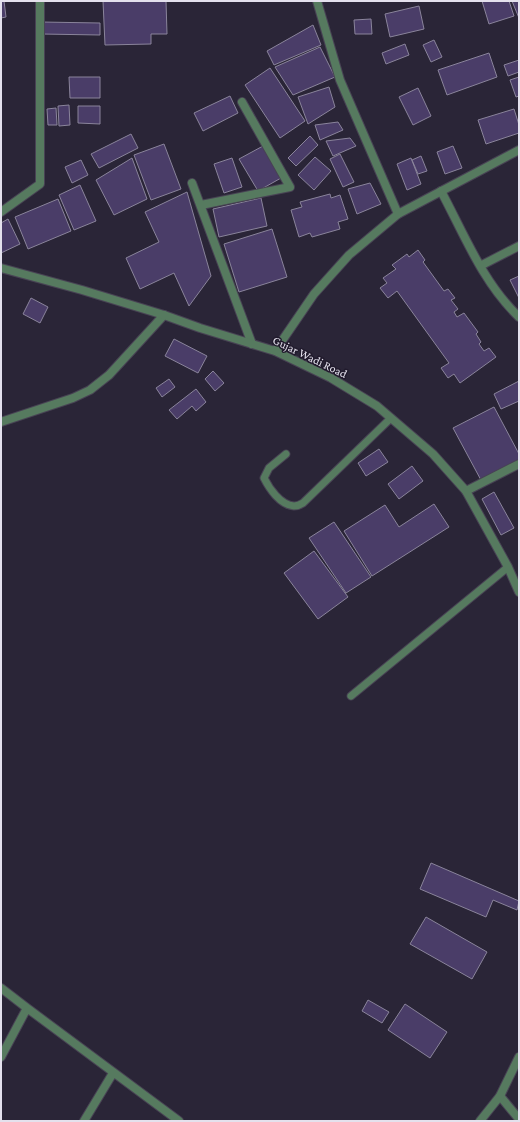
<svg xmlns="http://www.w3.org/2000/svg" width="520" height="1122" font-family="'Crimson Pro',serif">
<rect width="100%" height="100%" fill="#2a2537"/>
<!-- building -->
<path fill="#4a3d68" stroke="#8a849b" d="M1,1H4L6,17L1,18Z
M103,1H166L167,34H151V44L105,45Z
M482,1H509L514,16L489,24Z
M512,1H519V18Z
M419,6L424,29L390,37L385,14Z
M371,19L372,34H355L354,20Z
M41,22L100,23V35L41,34Z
M313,25L321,45L274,65L267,51Z
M434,40L442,57L431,62L423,45Z
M405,44L409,55L386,64L382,53Z
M320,47L335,77L293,95L275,67Z
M489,53L497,77L447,95L438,70Z
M519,60V72L508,76L504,65Z
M270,68L305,121L280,138L245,85Z
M69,77H100V98H70Z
M519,77V96L516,97L510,80Z
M329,87L335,107L308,124L298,97Z
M418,88L431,116L413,125L399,97Z
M230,96L238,113L203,131L194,113Z
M69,105L70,125L59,126L58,106Z
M78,106H100V124L78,123Z
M56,108L57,125H48L47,109Z
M514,109L519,125V133L486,144L478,120Z
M338,122L343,130L320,140L315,125Z
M131,134L138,148L99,168L91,154Z
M310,136L318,145L296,166L288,158Z
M350,138L356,146L333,156L326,141Z
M164,144L181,189L151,200L134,155Z
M263,146L281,178L258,191L239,159Z
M453,146L462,168L445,174L437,152Z
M340,154L354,182L343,187L330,159Z
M421,156L427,171L418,174L412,160Z
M315,157L331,171L314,190L298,175Z
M132,158L147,199L114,215L96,180Z
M232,158L242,187L224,193L214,164Z
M411,158L421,184L407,190L397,164Z
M81,160L88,175L72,183L65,167Z
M370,183L381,204L357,214L348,189Z
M80,185L96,221L74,230L59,195Z
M187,192L211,276L189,306L174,273L140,289L126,258L159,242L145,212Z
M330,194L331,198L340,195L348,219L338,222L340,229L312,237L310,233L299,237L291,210L302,207L300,202Z
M261,198L267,226L219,237L213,209Z
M58,199L71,231L28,249L15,217Z
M8,219L20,244L1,253V223Z
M272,229L287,277L239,292L224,244Z
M418,250L425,260L423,262L444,291L448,289L455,298L451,300L458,309L454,312L457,317L464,313L478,332L476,334L481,342L479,344L484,351L489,348L496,357L460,383L454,374L448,378L441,368L449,363L397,291L388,298L380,288L387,283L383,278L396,269L392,265L407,254L409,257Z
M519,276V298L510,280Z
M31,298L48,307L40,323L23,314Z
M174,339L207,356L198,373L165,356Z
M213,371L224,383L215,391L205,379Z
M169,379L175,387L162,397L156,388Z
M519,381V401L501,409L494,394Z
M196,389L206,402L196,411L192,406L177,419L169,410Z
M494,407L519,454V462L482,482L453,428Z
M379,449L388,462L366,476L358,463Z
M412,466L423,481L399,499L388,484Z
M494,492L514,528L501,535L482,499Z
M434,504L449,527L372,576L344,531L385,505L399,527Z
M334,522L371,577L346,593L309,538Z
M314,551L348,597L318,619L284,573Z
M431,863L519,901L517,910L493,900L486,917L420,889Z
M426,917L487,952L472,979L410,944Z
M368,1000L389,1012L382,1023L362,1011Z
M405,1004L447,1032L430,1058L388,1030Z"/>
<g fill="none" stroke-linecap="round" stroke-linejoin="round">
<defs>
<path id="service" d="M286,454L269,468L264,478C269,488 280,505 294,506C297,506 300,505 303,503L391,418
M351,696L508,567"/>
<path id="minor" d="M317,1L340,80L398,214
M192,183L252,344
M441,191C464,234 483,283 519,317
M201,205L290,187L242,102
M1,212L40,184V1
M480,266L519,246
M1,422L73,398L90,390L109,375L164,315
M466,491L519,464
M1,988L27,1008L179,1121
M1,1057L27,1008
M500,1096L519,1119
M84,1121L113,1073"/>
<path id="tertiary" d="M1,268L82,290L164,315L200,328L275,351L331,378L377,406L433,454L466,491L508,567L519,592
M275,351L314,294L349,255L398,214L519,150
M480,1121L500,1096L519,1057"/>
</defs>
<!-- service casing -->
<use href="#service" stroke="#484354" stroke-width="9"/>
<!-- minor casing -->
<use href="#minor" stroke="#484354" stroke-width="10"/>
<!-- tertiary casing -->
<use href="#tertiary" stroke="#484354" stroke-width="10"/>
<!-- service -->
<use href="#service" stroke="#567a5f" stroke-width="7"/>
<!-- minor -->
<use href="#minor" stroke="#567a5f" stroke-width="8"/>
<!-- tertiary -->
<use href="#tertiary" stroke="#567a5f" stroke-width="8"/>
</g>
<g text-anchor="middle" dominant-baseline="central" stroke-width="3" stroke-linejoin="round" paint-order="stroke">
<!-- street labels -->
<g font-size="12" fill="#e4e1ed" stroke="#211b2d">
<text transform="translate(310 357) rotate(26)">Gujar Wadi Road</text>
</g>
</g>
<!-- border -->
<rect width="520" height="1122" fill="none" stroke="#e4e1ed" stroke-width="4"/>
</svg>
